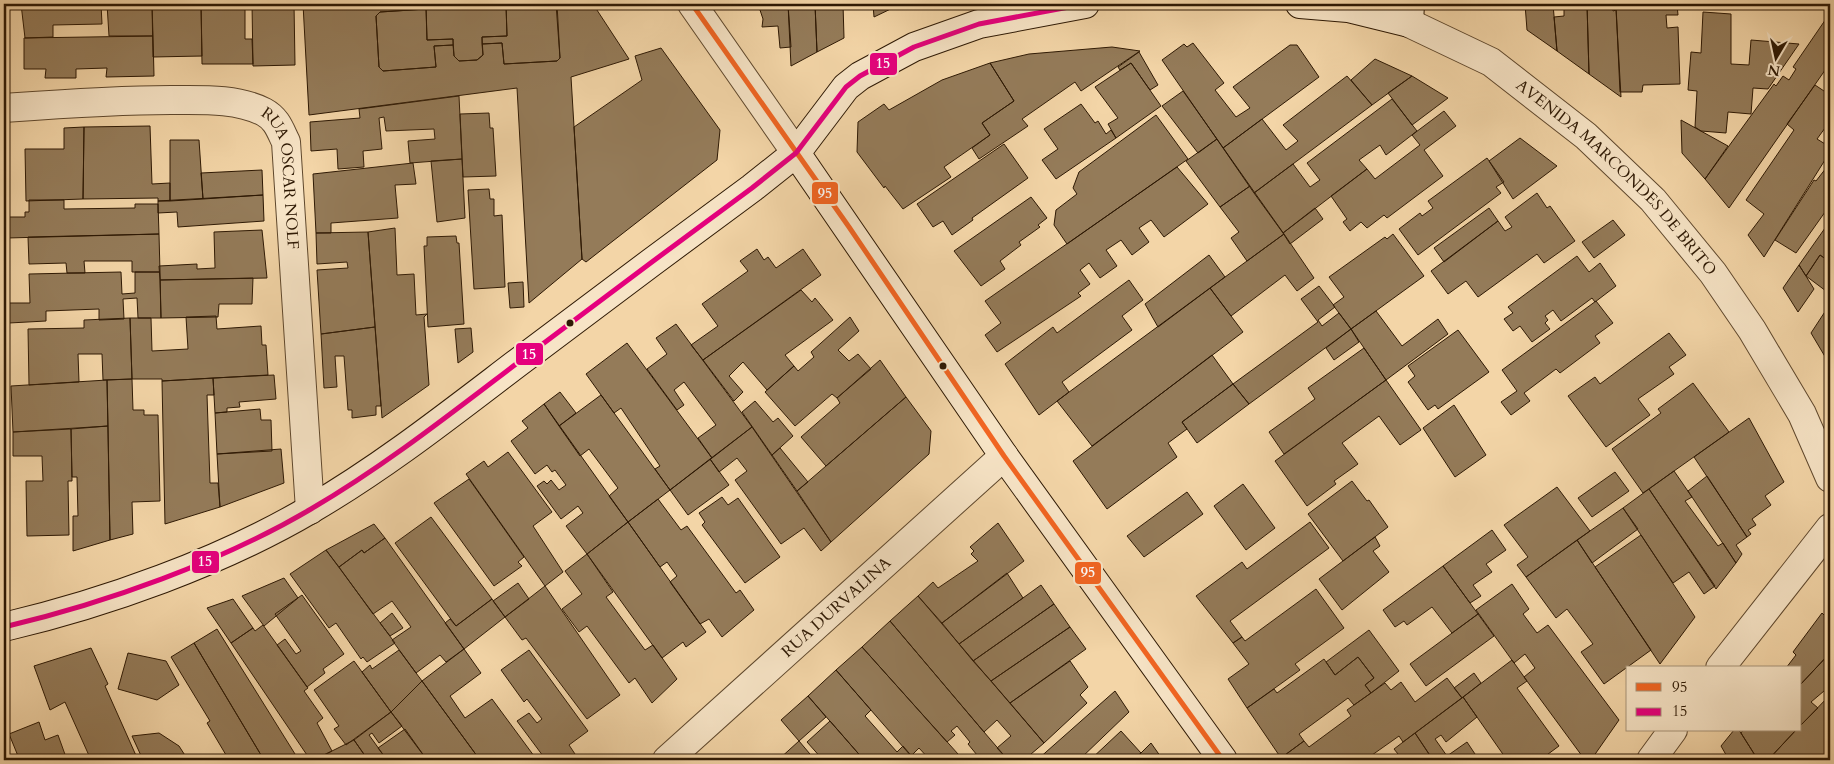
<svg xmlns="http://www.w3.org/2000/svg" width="1834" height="764" font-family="Cardo,serif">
<rect width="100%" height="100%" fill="#f3d5a7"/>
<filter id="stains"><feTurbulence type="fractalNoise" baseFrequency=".004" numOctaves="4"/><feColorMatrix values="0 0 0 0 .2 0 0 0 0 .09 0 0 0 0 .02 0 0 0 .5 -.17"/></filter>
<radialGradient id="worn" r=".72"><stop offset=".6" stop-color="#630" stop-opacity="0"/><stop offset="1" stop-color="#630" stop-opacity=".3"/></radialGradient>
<!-- building -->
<path fill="#947b59" stroke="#2e1904" d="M21,4H101L102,24L53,25V37L25,38Z
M107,4H152L153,36H109Z
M152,4H201L202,56L153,57Z
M201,4H245V39H252L253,64H202Z
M252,4H294L295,65L253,66Z
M303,4H426V9L380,12L376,16L379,67L383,71L436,67L434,46L453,45L454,56L459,61L477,60L483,55L482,44L502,43L504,64L557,61L560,58L556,4H593L629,59L571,77L582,259L529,303L517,88L309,115Z
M426,4H506L507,36L482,37L483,55L477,60L459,61L454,56L453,39L427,40Z
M529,4H557L560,58L557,61L504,64L502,43L482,44V37L507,36L506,5Z
M758,4H788L791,47L780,48L778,26L762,27L763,19Z
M788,4H815L817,52L791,66Z
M815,4H843L844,38L817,52Z
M873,4H901L874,17Z
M1525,4H1553L1557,51L1527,30Z
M1564,4H1587L1589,74L1557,51L1554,17L1564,16Z
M1587,4H1613V11L1616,10L1621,97L1589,74Z
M1677,4L1678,15H1666L1667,28L1678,27L1680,84L1643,85L1642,92H1620L1616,5Z
M426,9L427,40L453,39V45L434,46L436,67L383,71L379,67L376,16L380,12Z
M1703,12L1731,14V64L1749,65L1751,40L1799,44L1768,89L1753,88L1751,114L1728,112L1726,133L1701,131L1695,127L1697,91L1688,90L1691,52L1701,53Z
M1830,13V63L1729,208L1705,179L1774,84L1776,86L1783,76L1789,80L1796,69L1793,67Z
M153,36L154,76L106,77L107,68L76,69V78H45L46,69H24V38Z
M1193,43L1224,83L1215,90L1236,117L1250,108L1233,87L1290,45H1297L1319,77L1223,148L1162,60L1184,44L1187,47Z
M1112,47L1140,51L1081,91L1075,82L1022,119L1028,126L979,159L972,148L990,135L982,123L1014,101L990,63L1029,54Z
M661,48L720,130L717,160L586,262L582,259L574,127L642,80L635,56Z
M1139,52L1158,85L1150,90L1131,63L1120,70L1118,67Z
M1375,59L1412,76L1372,105L1351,80Z
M990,63L1014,101L982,123L990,135L944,167L951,177L903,209L885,186L884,188L857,152L858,122L884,104L889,110L942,80Z
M1131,63L1161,106L1116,138L1108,124L1118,118L1095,87Z
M1347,76L1372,105L1254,193L1223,148L1262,119L1286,150L1298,141L1283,125Z
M1412,76L1448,98L1412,125L1388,93Z
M1815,85L1830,95V131L1825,128L1817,139L1830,147V152L1764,257L1748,235L1764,214L1746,200L1794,130L1787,124Z
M1183,91L1217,139L1198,153L1162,106Z
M459,96L462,159L410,163L408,141L435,139L434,129L386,131L384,117L379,118L382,149L363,151L364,167L338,169L337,149L311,151L310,122L360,118L359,109Z
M1392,99L1417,131L1386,155L1380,145L1359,160L1367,169L1283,233L1254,193L1293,164L1310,187L1320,180L1307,163Z
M1081,104L1095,123L1098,121L1106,134L1111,130L1116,138L1056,179L1042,160L1058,149L1044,129Z
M1444,111L1456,126L1424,150L1443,176L1387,218L1384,215L1367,228L1361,222L1350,231L1343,222L1347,219L1331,196L1367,169L1375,179L1420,145L1412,135Z
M489,113L490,128H493L496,176L463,177L460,114Z
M1156,115L1188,159L1067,244L1054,225L1056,210L1077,194L1073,188L1079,172Z
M1681,120L1728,146L1705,179L1682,153Z
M150,126L152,184L170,183V201H158V198L83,199L84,127Z
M84,127L83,199L26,201L25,149H64V128Z
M1520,138L1557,166L1513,199L1489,161Z
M1217,139L1250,186L1220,207L1186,161Z
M170,140H199L203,199L170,201Z
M1004,144L1028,178L972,218L973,220L952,235L943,221L933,227L917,204Z
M1487,158L1504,182L1496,187L1501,193L1418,255L1399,229L1420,213L1422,216L1433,208L1428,201Z
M462,159L465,218L437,222L431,161Z
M413,163L416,184L395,185L398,218L331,223V233H316L313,174Z
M1830,163V205L1796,253L1775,240L1814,180L1816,181Z
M1177,167L1208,204L1164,237L1151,220L1139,228L1149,242L1132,255L1121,240L1106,250L1117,266L1100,278L1089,263L1080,270L1090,284L1078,293L1081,296L997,352L985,335L1001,323L985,301Z
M262,170L263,195L203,199L201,173Z
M1250,186L1284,234L1247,261L1231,238L1239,232L1220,207Z
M489,189L490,199H494V216L502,215L505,287L474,289L468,190Z
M1537,193L1547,208L1550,206L1575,241L1544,263L1537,254L1478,297L1466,281L1448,294L1431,271L1498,221L1505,231L1512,227L1505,217Z
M263,195L264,221L178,227L177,212L158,213V201Z
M1031,197L1047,218L1038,225L1040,227L1019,242L1021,245L1000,261L1005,269L981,286L954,251Z
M29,200H64V209L135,208V204H158L159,234L7,238L6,217H25V212H29Z
M1315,208L1323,219L1290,244L1283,233Z
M1489,208L1498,221L1444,262L1434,248Z
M1613,220L1625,235L1594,258L1582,242Z
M1830,221V262L1820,255L1806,276L1799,265Z
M395,228L397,275L414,274L416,315L427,314L424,317L429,385L382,418L368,232Z
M262,230L267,278L160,280L159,266L197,264V269L215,268L214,232Z
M368,232L375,327L321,334L317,270L348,268L347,262L317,264L316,233Z
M159,234L160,272H132V261H84L85,273H67L66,263L29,264L28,237Z
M1284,234L1314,278L1297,291L1285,275L1231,316L1210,288Z
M1393,234L1424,276L1351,329L1333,305L1344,297L1329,277L1385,237L1387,239Z
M456,236L457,243H459L464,324L428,327L424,246H427V237Z
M757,249L764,260L768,257L776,268L803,249L821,275L703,360L691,345L718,326L702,304L748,271L740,261Z
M1209,255L1225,277L1158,327L1145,304Z
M1820,255L1830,262V294L1806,276Z
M1577,256L1589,272L1600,263L1616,286L1595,302L1592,298L1561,321L1553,310L1545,316L1548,320L1545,323L1550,329L1532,342L1520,326L1513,331L1504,319L1513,313L1508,307Z
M1799,265L1814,289L1798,312L1783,288Z
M121,272L122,294L135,293V272H160L161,318H138L137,298L123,299L124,319L99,320V309L46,311V321L9,323V303H30L29,274Z
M253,278L252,304H219L218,317L161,318L160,280Z
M1129,280L1143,300L1122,316L1132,330L1062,382L1069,392L1039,415L1005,364L1053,327L1057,333Z
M523,282L524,307L510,308L508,283Z
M1319,286L1335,307L1318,320L1322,326L1339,313L1351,329L1249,404L1233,384L1318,322L1301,299Z
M1210,288L1243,332L1092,446L1057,401Z
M801,290L812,302L815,298L833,320L785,355L794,366L767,390L743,362L729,376L743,392L734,401L703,360Z
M1596,301L1613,323L1595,336L1600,343L1560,373L1556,369L1524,393L1530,401L1511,415L1501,402L1517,391L1502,370Z
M1830,304V365L1811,333Z
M1376,311L1402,346L1438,319L1448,334L1386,380L1351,329Z
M216,316L217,329L261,326L262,345H266L268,375L162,381V379H132L130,318H151L152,351L188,349L186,317Z
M850,317L859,331L838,350L849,361L858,354L871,369L837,398L832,394L795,426L765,392L794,366L798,371L814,357L811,352Z
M130,318L132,379L103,380L102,354H78L79,382L29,385L28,329L84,328V320Z
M676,324L752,427L712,458L698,438L716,425L684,382L674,390L684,405L677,410L647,369L667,354L656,338Z
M375,327L381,406H376V415L352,418V410H348L344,356H335L337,387L324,388L321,334Z
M471,328L473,352L458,363L455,329Z
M1351,329L1359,342L1334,360L1326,348Z
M1458,330L1489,372L1438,409L1435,405L1428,410L1408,382L1415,376L1408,366Z
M1669,333L1686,355L1669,367L1674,374L1638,399L1650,415L1606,447L1568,396L1595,377L1600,384Z
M627,343L712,458L670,490L655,469L660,466L621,408L614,413L586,374Z
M1364,348L1386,380L1284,454L1269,432L1315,399L1308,388Z
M1212,355L1233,384L1182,422L1187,429L1168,443L1177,457L1107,509L1073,461Z
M880,360L906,397L826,466L801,437L840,403L837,398Z
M274,375L276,399L239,402L240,407L227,408V412L215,413L213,378Z
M213,378L214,395H207L210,483H218L220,507L165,524L162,381Z
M132,379L133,410H144V415H158L160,501L132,502L133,534L110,540L107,380Z
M107,380L108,426L13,432L11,386Z
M1386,380L1421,430L1400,445L1379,416L1342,443L1358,464L1334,481L1336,484L1307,506L1275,461Z
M1693,383L1729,432L1643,493L1612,449L1661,413L1658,409Z
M1233,384L1249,404L1197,443L1182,422Z
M560,392L576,413L559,426L544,404Z
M601,395L670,490L628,522L609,496L618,488L589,449L580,456L559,426Z
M906,397L931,431L929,454L831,542L797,491Z
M755,401L773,422L778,418L793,436L772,455L742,412Z
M544,404L628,522L587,554L566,526L583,513L578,506L561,519L537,486L544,481L547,484L551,480L559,490L566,485L555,470L552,472L547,465L535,474L511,441L528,428L522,421Z
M1454,405L1486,455L1455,477L1423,428Z
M260,409L261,420H271L272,451L217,454L215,413Z
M1749,418L1784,482L1765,496L1771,505L1752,519L1756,525L1748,530L1751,534L1747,537L1694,457Z
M108,426L110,540L73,551V516H78L77,477H72L71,429Z
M752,427L831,542L821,551L804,528L781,544L735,480L747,471L737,458L719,472L710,459Z
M71,429L72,481H68L69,535L27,536L26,481H43L42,456H13V432Z
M780,448L808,482L797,491L772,455Z
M281,449L284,483L220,507L217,454Z
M508,452L552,512L533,526L563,572L545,586L466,474L484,461L488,467Z
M710,459L729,485L688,515L670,490Z
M1674,471L1692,497L1685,501L1718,546L1723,543L1736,563L1716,589L1649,489Z
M1615,472L1629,491L1592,517L1578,498Z
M1707,476L1747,537L1736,545L1742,554L1736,563L1688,491Z
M469,479L524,557L518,562L522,566L494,586L434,503Z
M1352,481L1367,501L1369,500L1388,527L1343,561L1308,514Z
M1243,484L1275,528L1246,550L1214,506Z
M1557,487L1590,531L1526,577L1517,565L1528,557L1504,525Z
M1649,489L1715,586L1704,594L1689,572L1673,583L1623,508Z
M1187,492L1203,514L1144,557L1127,536Z
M722,497L728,505L738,498L780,557L745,583L702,525L705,522L699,513Z
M658,499L681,530L687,526L736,593L740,590L754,610L722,637L709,619L700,624L670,582L677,576L667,562L660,567L628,522Z
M1623,508L1638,529L1592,563L1577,540Z
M431,517L492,599L456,626L395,543Z
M628,522L706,632L686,647L683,642L662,658L587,554Z
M1310,522L1329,548L1230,621L1242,637L1233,643L1196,596L1242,562L1247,569Z
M998,523L1024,561L942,623L918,596L933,582L938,588L978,561L971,554L974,551L970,547Z
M374,524L385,538L364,553L362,550L339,567L326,550Z
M1492,530L1506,550L1486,564L1492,572L1473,585L1481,596L1470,603L1443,566Z
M1641,535L1695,617L1660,664L1595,567Z
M1375,537L1380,546L1373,551L1389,572L1342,610L1319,579Z
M385,538L464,649L446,662L440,655L416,673L392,640L411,627L392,601L373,614L339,567L362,550L364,553Z
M1577,540L1651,650L1604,684L1581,652L1593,644L1567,609L1556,618L1526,577Z
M326,550L395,643L367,662L363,657L361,659L336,623L329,628L290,574Z
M587,554L613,592L606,597L645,650L653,645L677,679L652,703L635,678L629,683L587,626L579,632L562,609L582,594L565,571Z
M1443,566L1478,614L1452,633L1432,607L1407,625L1404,621L1395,627L1383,610Z
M1007,573L1023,598L959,644L942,623Z
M284,578L298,598L264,626L242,596Z
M518,583L529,599L505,617L493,601Z
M1512,584L1529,609L1523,614L1537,633L1548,625L1619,720L1591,760H1585L1524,677L1535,668L1525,654L1514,663L1476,610Z
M1041,585L1054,604L973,661L959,644Z
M545,586L620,695L587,719L526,638L522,640L505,617Z
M1316,589L1344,628L1295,664L1300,670L1247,708L1228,679L1249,664L1233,643L1242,637L1245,641Z
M302,595L344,654L323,669L325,673L307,687L277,645L285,639L296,654L301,651L275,614Z
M918,596L1044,743L1024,760H1008L997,748L1011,736L997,720L984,732L890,621Z
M233,599L253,628L231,643L207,608Z
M492,599L505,617L464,649L445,623L450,619L456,626Z
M1054,604L1070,627L991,681L973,661Z
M392,613L403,628L390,636L380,623Z
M1822,613L1830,621V653L1800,685V668H1786L1796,655L1793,652Z
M1478,614L1494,636L1426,686L1410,664Z
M890,621L984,732L1008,760H972L977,755L968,744L970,742L957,726L951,731L955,735L947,742L862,647Z
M263,625L308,688L304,691L323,718L317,723L332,751L314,760L309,758L231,643L253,628L255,631Z
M1070,627L1086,649L1010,703L991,681Z
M217,629L295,754L286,760H264L194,643Z
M1369,630L1399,671L1371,693L1365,685L1374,678L1358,657L1335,675L1326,662Z
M194,643L264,760H229L207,723L210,721L171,657Z
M862,647L958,754L951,760H930L919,748L911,756L836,670Z
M91,648L108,684L105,686L138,760H91L65,702L50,710L34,666Z
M464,649L481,673L450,696L465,718L492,699L537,760H480L422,681Z
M399,650L422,681L391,712L362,672L370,665L372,669Z
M529,650L588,731L569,745L579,760H546L517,721L529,713L537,723L542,719L527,699L524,702L501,670Z
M128,653L166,661L179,685L157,700L118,689Z
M1830,653V695L1824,691L1811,702L1818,708L1801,725L1800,685Z
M1358,657L1374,678L1365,685L1371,693L1354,705L1348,698L1299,734L1304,741L1281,758L1247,708L1274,689L1277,693L1324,659L1335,675Z
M1512,660L1527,681L1517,688L1559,746L1540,760H1507L1463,697Z
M354,661L391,712L346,745L334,729L339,726L314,690Z
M1070,661L1088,687L1080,695L1087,703L1044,743L1010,703Z
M836,670L871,710L865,716L897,752L903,746L915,760H864L808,696Z
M1474,673L1481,683L1462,698L1454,688Z
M1447,678L1462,698L1403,742L1399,736L1365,760H1278L1304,741L1309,747L1351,716L1347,710L1385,683L1391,690L1401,682L1415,702Z
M422,681L480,760H427L391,712Z
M1115,691L1129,712L1079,760H1037Z
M1830,695V758L1828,760H1768L1796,730H1800V726Z
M808,696L826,717L799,741L781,720Z
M1463,697L1477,717L1446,742L1441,735L1435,739L1447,756L1467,742L1479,760H1433L1415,733Z
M391,712L402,726L379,743L372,733L369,735L387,760H368L354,740Z
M830,721L864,760H823L807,742Z
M39,722L45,740L58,735L67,760H11L18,756L9,734Z
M405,729L427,760H387L378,748Z
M1734,730H1739L1758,760H1729L1721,746Z
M1743,730H1796L1768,760H1758L1741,733Z
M1121,731L1141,753L1133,760H1090Z
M159,733L179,746L188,760H143L132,736Z
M1415,733L1433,760H1389L1398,754L1394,749Z
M354,740L368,760H314Z
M799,741L815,760H778Z
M1151,743L1163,760H1133L1141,753Z"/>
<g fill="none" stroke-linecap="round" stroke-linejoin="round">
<defs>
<g id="street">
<path d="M692,4L796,153"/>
<path id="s1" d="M1409,23L1491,62L1586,136L1653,200L1713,273L1752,330L1802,414L1830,478"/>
<path id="s2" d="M4,108C60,104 115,100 171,100C201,100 237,98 264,112C277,119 280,130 286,142L310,510"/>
<path d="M1720,668L1830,528"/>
<path id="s3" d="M667,760L1004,456"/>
<path d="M1651,760L1673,730"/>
</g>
<path id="secondary" d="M1300,4L1348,8L1409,23L1410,4
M796,153L1004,456L1223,760
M4,627C106,603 221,562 311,509C383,467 449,415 516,364C594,305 673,246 752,188L796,153L846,87L860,76L914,47L979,24L1085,4"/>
</defs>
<!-- street casing -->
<use href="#street" stroke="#5f482d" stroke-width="30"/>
<!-- secondary casing -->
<use href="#secondary" stroke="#2e1904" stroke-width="30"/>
<!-- street -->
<use href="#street" stroke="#f7e4c6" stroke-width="28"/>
<!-- secondary -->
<use href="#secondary" stroke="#f7e4c6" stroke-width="28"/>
<defs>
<path id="bus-1" d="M692,4L849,227L1004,456L1223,760"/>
<path id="bus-2" d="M4,627C106,603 221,562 311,509C383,467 449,415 516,364C594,305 673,246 752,188L796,153L846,87L860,76L914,47L979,24L1085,4"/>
</defs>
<!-- bus-1 casing -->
<use href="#bus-1" stroke="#f7e4c6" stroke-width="9"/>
<!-- bus-2 casing -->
<use href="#bus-2" stroke="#f7e4c6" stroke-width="9"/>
<!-- bus-1 -->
<use href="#bus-1" stroke="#f26522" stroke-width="5"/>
<!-- bus-2 -->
<use href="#bus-2" stroke="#e5007d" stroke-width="5"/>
</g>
<!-- markers -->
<g fill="#2e1904" stroke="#f7e4c6" stroke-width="2">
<circle cx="570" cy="323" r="4.5"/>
<circle cx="943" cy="366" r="4.5"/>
</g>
<g text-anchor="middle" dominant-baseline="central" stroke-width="5" stroke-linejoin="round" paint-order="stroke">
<!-- street labels -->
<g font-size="16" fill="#2e1904" stroke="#f7e4c6">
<text stroke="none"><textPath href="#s1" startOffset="262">AVENIDA MARCONDES DE BRITO</textPath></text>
<text stroke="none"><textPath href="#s2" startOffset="334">RUA OSCAR NOLF</textPath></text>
<text stroke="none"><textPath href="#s3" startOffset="228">RUA DURVALINA</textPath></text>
</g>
</g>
<g stroke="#f7e4c6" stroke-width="2">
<rect x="869" y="52" width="29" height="24" rx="5" fill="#e5007d"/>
<rect x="811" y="181" width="28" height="24" rx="5" fill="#f26522"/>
<rect x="515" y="342" width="29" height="24" rx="5" fill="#e5007d"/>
<rect x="191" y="550" width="29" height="24" rx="5" fill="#e5007d"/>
<rect x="1074" y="561" width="28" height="24" rx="5" fill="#f26522"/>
</g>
<g font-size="14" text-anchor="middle" font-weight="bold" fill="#fff">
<text x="883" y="68">15</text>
<text x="825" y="198">95</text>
<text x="529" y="359">15</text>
<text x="205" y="566">15</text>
<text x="1088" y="577">95</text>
</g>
<!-- margin -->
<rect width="1834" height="764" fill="none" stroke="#f3d5a7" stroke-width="20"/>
<rect x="5" y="5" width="1824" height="754" fill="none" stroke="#2e1904" stroke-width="2.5"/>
<rect x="10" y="10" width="1814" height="744" fill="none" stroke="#2e1904"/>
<!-- legend -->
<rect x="1626" y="666" width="175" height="65" fill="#f7e4c6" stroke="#a79378"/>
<rect x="1636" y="683" width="25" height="8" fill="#f26522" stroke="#a79378"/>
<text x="1672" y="692" font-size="15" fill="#2e1904">95</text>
<rect x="1636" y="708" width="25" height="8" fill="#e5007d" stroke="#a79378"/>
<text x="1672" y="716" font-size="15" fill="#2e1904">15</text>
<!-- north arrow -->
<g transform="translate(1776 58) rotate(189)" stroke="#f7e4c6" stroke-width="4" paint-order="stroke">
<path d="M0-4L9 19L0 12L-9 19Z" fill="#2e1904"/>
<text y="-8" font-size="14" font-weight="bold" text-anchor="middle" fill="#2e1904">N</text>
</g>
<rect width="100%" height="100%" filter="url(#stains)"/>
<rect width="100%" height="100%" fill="url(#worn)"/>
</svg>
